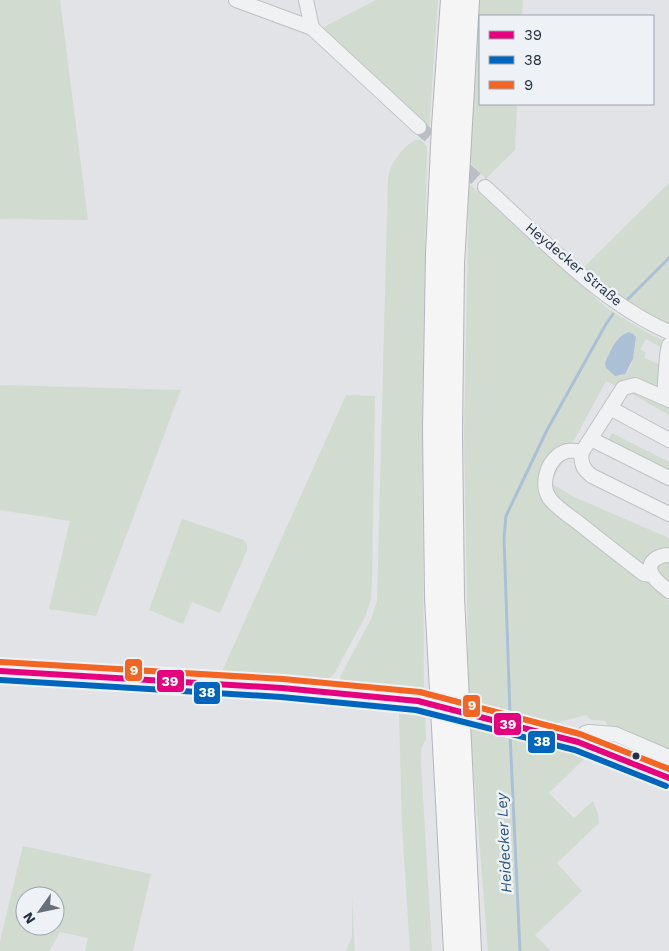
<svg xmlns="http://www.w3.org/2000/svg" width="669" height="951" font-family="'Work Sans',sans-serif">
<rect width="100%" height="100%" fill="#e1e3e6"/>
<!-- green -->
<path fill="#d1dbd0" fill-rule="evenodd" d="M0,0H60L88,220L0,219Z
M376,0H438L429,128L409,112L320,29Z
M479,0H523L522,16H480V104H517L515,150L486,179L470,162L471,115Z
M415,140H421L427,146L422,421L424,695L341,683L340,677L371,619L377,601L388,178C391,162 401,149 415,140Z
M669,183V326L638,310L583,268Z
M469,184L608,309L646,332L666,342L664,346L660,347L646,339L640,349L646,353L644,358L661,365V389L631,379L615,386L606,381L572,444L542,485L669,601V753L609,727L605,721L591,720L586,715L552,724L469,706L464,435ZM629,332L636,342C633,354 634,371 620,376L608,355C614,346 617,334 629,332Z
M0,385L181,390L96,616L49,609L70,521L0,510Z
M627,389L669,404V415L625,390Z
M346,395L375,396L372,579L371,599L365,617L334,674L324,682L220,676Z
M612,433L669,462V473L607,442Z
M567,454L551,483L574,497L669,538V551C655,549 644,556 644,571L556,501C542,485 549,464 567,454Z
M182,519L244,540L247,545V550L220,613L192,602L183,624L149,610Z
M664,561L669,562V583L659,575L656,566Z
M399,714L425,717L426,739L421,749V763L432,951H410L402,825Z
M470,726L517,737L585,758L549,793L574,818L593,801L598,814L599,823L557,863L582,891L535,935L551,951H488Z
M23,846L151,874L133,951H85L88,938L60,932L49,951H0V941ZM25,896H55V926H25Z
M352,897L355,951H346L352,937Z"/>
<!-- water -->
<path fill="#acc0d5" d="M629,332L633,334L636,337L633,359L625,374L615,376L606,368L605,363C610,352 616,335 629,332Z"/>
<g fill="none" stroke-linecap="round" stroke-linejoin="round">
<!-- stream -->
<path stroke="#acc0d5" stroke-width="3" d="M628,299L669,258
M510,714L504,538L506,516L547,430L606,324L613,314
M510,734L520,951"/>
<!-- minor-tunnel -->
<path stroke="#bbbfc5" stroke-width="14" stroke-dasharray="14 7" stroke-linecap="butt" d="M419,127L485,187
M418,701L486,717"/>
<defs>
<path id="minor" d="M236,0L312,28
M306,0L312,28L419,127
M485,187C540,237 600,302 669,332
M664,397L667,355L669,345
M669,400L635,385L623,388L582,452C580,463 583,469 592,476L669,514
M610,408L669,440
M591,439L669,478
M582,452C577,451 573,450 567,451C548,456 539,484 550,499C558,509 570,516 580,524C601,541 622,557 644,574L652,575
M669,555C659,555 645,562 652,574C655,581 663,586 669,591
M0,671L282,688L418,701
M486,717L578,742L669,778
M578,742L585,733L589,732L615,734L669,757"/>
<path id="highway" d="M451,0L442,126L436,254L433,428L435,597L454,951
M469,0L454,264L452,433L454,597L471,951"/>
</defs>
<!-- minor casing -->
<use href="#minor" stroke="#bfc1c4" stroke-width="16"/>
<!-- highway casing -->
<use href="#highway" stroke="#b3b6bb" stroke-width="22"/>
<!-- minor -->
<use href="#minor" stroke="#f0f1f3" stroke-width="14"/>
<!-- highway -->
<use href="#highway" stroke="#f5f5f6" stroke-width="20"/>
<defs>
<path id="bus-1" d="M0,671L282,688L418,701L578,742L669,778"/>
<path id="bus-2" d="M0,680L281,697L416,710L575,750L666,786"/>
<path id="bus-3" d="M1,662L283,679L420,692L580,734L669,769"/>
</defs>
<!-- bus-1 casing -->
<use href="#bus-1" stroke="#eef2f7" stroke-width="10"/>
<!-- bus-2 casing -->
<use href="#bus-2" stroke="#eef2f7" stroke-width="10"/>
<!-- bus-3 casing -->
<use href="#bus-3" stroke="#eef2f7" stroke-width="10"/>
<!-- bus-1 -->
<use href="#bus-1" stroke="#e5007d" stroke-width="6"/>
<!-- bus-2 -->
<use href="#bus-2" stroke="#0065bd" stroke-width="6"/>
<!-- bus-3 -->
<use href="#bus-3" stroke="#f26522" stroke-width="6"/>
</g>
<!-- markers -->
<circle fill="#253042" stroke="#eef2f7" stroke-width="2" cx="636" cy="756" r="4.5"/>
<g text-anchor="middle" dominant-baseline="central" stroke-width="5" stroke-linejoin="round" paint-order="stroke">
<!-- street labels -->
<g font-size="14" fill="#253042" stroke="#eef2f7">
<text transform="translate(574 264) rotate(40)">Heydecker Straße</text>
</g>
<!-- water labels -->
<g font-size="15" font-style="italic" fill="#2b507b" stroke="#eef2f7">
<text transform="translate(504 843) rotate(-93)">Heidecker Ley</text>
</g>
</g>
<g stroke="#eef2f7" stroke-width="2">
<rect x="124" y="658" width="19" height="24" rx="5" fill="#f26522"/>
<rect x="156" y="669" width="29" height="24" rx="5" fill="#e5007d"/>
<rect x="193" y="681" width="28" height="24" rx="5" fill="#0065bd"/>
<rect x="462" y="694" width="19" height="24" rx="5" fill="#f26522"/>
<rect x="493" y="712" width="29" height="24" rx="5" fill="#e5007d"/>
<rect x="527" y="730" width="29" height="24" rx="5" fill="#0065bd"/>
</g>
<g font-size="14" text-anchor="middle" font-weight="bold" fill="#fff">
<text x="134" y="675">9</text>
<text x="170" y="686">39</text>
<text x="207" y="697">38</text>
<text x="472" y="710">9</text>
<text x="508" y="729">39</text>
<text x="542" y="746">38</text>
</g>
<!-- legend -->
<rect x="479" y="15" width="175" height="90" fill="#eef2f7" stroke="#9ea4af"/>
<rect x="489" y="31" width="25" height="8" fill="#e5007d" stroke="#9ea4af"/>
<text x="524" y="40" font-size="15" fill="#253042">39</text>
<rect x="489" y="56" width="25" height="8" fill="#0065bd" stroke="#9ea4af"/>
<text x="524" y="65" font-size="15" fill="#253042">38</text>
<rect x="489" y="81" width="25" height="8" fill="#f26522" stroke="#9ea4af"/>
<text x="524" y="90" font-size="15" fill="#253042">9</text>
<!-- north arrow -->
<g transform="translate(40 911) rotate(237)"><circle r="24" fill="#eef2f7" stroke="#9ea4af"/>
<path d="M0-4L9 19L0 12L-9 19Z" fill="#676f7b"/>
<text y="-8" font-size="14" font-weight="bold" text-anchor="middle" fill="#253042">N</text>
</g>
</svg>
